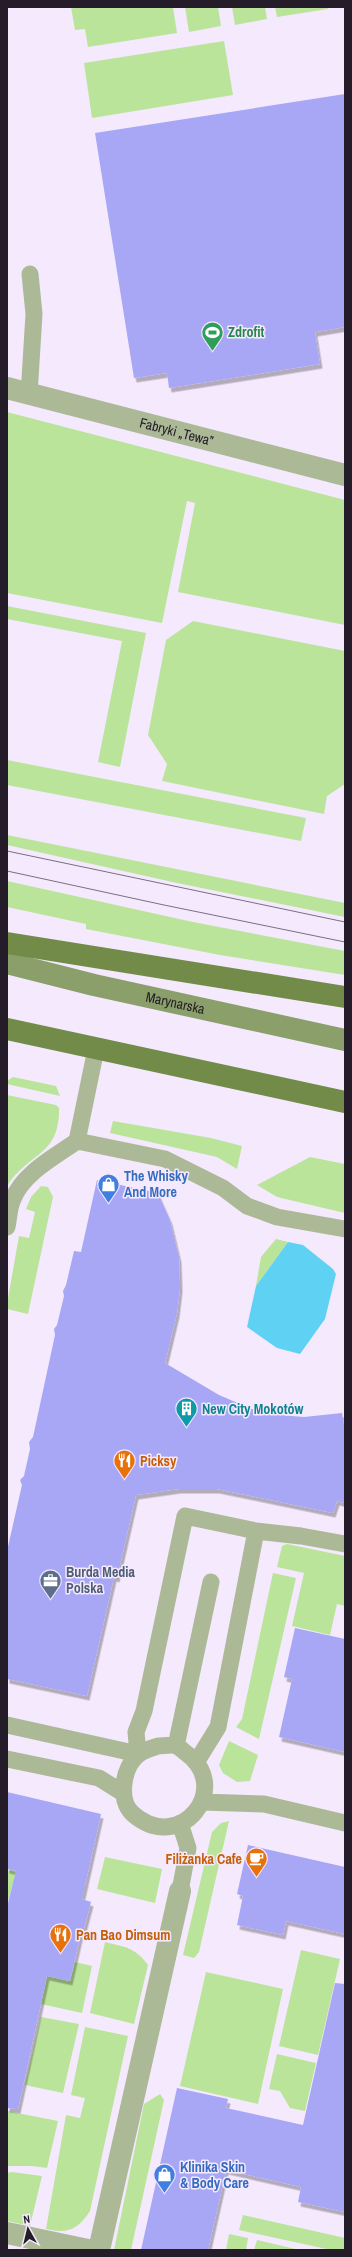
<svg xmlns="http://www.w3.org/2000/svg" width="352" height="2257" font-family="'Archivo Narrow',sans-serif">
<defs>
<filter id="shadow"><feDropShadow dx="2.5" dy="4.5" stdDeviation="0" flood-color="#0004"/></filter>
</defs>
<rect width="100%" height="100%" fill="#f5e9fe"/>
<!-- green -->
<path fill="#bbe49b" d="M71,7H173L177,33L88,47L85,29L75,30Z
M185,7H218L221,26L189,32Z
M232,7H265L267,19L235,25Z
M275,7H327L328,9L277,17Z
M224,41L233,95L92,118L84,63Z
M7,412L345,500V625L178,592L195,503L187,501L162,623L7,593Z
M7,606L146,633L120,767L98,762L122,641L7,619Z
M193,621L345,651V784L327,796L324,814L162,781L167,764L148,735L166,640Z
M7,760L306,818L301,841L7,785Z
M7,835L345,903V917L177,883L7,845Z
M7,881L193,922L345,951V975L220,955L86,929V924L7,907Z
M13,1077L56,1086L60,1096L7,1084V1081Z
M7,1095L56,1105L59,1108C60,1156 29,1152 7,1186Z
M113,1121L211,1138L242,1146L237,1169L217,1157L110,1133Z
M310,1157L345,1164V1213L277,1197L257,1185Z
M41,1186L48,1187L53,1197L28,1314L7,1309V1304L19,1236L29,1238L35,1212L26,1209L31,1197Z
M276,1239L288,1242L256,1286L261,1257Z
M287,1544L345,1556V1606L337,1604L330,1635L292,1626L304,1573L277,1567L282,1546Z
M273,1573L296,1578L259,1739L236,1727L242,1719Z
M229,1741L258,1755L250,1781L237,1782L223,1773L219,1765Z
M229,1821L199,1952L194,1958L183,1955L212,1832L221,1823Z
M105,1857L162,1869L155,1903L97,1889Z
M7,1870L85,1887L82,1900L13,1884L7,1904Z
M105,1942C125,1947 135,1947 148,1965L134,2024L90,2013Z
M301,1950L340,1959L318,2055L279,2046Z
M75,1962L92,1966L82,2013L41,2004L47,1976L70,1981Z
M206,1972L283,1989L258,2104L180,2086Z
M41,2017L79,2024L63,2093L25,2085Z
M85,2027L128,2036L90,2211C78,2230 67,2234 46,2229L66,2115L80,2118L85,2098L71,2095Z
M277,2054L316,2063L305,2111L290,2108L280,2091L269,2089Z
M160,2094L164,2100L131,2250H114L144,2104Z
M7,2111L58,2121L47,2168L32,2166H7Z
M12,2172L42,2176L30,2226L7,2221V2173Z
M243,2215L345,2238V2250H331L239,2230Z
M229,2234L248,2238L246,2250H226Z
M257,2240L300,2250H254Z"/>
<!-- water -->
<path fill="#5fd2f3" d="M288,1242L303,1245L333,1269L336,1274L325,1319L300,1354L277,1348L247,1327L256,1286Z"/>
<!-- building -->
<path fill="#a8a7f6" filter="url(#shadow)" d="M345,94V327L315,332L320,364L169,388L167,373L134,378L95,133Z
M97,1180L158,1193L170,1220L179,1258L180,1288L177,1313L165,1363L219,1395L252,1409L279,1415L304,1417L342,1413L345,1432V1503L337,1501L333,1513L217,1489H178L136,1495L117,1578L114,1577L87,1696L7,1679V1551L22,1485L20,1480L24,1476L30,1449L29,1442L33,1437L55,1335L54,1329L57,1325L64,1296L63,1291L66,1285L74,1251L81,1252Z
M295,1628L345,1639V1752L279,1737L292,1679L284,1677Z
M7,1792L101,1814L82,1899L91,1902L84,1928H82L70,1981L47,1976L18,2109L7,2108V1907L16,1871L7,1869Z
M248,1845L345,1867V1934L286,1921L283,1935L237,1925L243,1896L237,1894Z
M335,1983L345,1984V2212L298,2202L301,2187L226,2170L208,2250H141L177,2088L228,2099L226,2108L303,2125Z"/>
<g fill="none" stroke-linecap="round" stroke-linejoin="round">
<!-- service -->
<path stroke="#abb996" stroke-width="17" d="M29,395L34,314L30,274
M77,1141L165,1159L223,1188L247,1206L277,1217L345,1229
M7,1227C9,1218 9,1207 13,1199C23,1173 56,1156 77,1141L96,1049
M256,1531L301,1536L345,1544
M7,1725L138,1754L136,1732L144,1711L185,1516L256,1531L218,1727L197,1761
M158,1746C163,1746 172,1744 176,1746C180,1747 183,1751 186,1753C234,1788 180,1855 133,1814C117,1800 123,1766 139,1754C144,1750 152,1748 158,1746Z
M176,1746L211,1582
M7,1759L99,1778L123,1793
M202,1802L264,1804L345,1823
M180,1891L188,1848L180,1823"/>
<!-- minor -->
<g stroke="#abb996" stroke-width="22">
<path id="s1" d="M7,388L345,475"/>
<path d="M7,2233L88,2250"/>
<path d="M99,2250L180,1891"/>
</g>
<!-- secondary -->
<path stroke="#8b9f6a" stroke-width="22" id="s2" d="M7,963L94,985L345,1040"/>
<!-- primary -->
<path stroke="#738b49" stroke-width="22" d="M7,943L345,997
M7,1029L345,1102"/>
<!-- tram -->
<path stroke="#7a7080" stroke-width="1" d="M7,851L345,922
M7,871L164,905L345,942"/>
</g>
<!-- icons -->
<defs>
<symbol id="stadium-pin" viewBox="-11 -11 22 30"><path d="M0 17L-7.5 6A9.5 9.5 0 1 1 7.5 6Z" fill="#2e9e5b" stroke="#f5e9fe"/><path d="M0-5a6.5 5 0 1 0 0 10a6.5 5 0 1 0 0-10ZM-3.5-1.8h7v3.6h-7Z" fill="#fff"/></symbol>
<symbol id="shop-pin" viewBox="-11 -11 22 30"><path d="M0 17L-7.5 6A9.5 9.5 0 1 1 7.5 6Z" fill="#3f7fe0" stroke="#f5e9fe"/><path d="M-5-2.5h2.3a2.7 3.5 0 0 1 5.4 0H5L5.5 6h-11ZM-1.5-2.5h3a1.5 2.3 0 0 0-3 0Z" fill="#fff"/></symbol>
<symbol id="building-pin" viewBox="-11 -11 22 30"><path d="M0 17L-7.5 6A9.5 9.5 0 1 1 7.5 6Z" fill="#0f9aa8" stroke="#f5e9fe"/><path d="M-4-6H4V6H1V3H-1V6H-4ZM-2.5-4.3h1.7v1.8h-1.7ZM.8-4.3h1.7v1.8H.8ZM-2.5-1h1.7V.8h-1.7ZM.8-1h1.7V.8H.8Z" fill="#fff"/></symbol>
<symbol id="restaurant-pin" viewBox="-11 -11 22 30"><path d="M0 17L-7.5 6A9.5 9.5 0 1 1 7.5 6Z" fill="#e8710a" stroke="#f5e9fe"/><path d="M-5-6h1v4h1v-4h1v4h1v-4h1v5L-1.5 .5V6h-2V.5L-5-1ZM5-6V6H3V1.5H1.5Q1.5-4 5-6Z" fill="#fff"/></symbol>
<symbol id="office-pin" viewBox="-11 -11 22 30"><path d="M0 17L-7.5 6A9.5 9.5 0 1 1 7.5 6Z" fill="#5c6f8a" stroke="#f5e9fe"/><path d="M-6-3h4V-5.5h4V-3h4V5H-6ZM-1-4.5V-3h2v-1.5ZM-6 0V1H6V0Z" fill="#fff"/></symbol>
<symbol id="cafe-pin" viewBox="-11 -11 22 30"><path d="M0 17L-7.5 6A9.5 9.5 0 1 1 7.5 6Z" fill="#e8710a" stroke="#f5e9fe"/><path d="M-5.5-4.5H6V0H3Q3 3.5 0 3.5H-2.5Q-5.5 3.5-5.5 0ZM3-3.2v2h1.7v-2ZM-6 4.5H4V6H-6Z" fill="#fff"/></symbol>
</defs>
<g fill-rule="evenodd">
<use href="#stadium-pin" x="200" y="320" width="25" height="34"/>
<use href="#shop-pin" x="96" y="1172" width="25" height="34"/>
<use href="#building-pin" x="174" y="1396" width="25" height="34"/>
<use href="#restaurant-pin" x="112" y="1448" width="25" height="34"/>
<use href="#office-pin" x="38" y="1568" width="25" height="34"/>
<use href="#cafe-pin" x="244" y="1846" width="25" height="34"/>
<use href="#restaurant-pin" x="48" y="1922" width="25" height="34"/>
<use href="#shop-pin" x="152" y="2162" width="25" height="34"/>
</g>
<g text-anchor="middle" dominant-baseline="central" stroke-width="3" stroke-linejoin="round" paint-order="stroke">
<!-- leisure labels -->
<g font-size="14" font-weight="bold" fill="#27864d" stroke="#f5e9fe" text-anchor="start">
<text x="228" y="332">Zdrofit</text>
</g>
<!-- street labels -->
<g font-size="14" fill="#241c28" stroke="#f5e9fe">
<text stroke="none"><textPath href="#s1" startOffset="175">Fabryki „Tewa”</textPath></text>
<text stroke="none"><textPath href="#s2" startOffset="173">Marynarska</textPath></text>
</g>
<!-- shop labels -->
<g font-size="14" font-weight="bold" fill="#366cbe" stroke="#f5e9fe" text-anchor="start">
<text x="124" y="1176">The Whisky<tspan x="124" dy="16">And More</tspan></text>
<text x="180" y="2167">Klinika Skin<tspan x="180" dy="16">&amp; Body Care</tspan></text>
</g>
<!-- culture labels -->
<g font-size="14" font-weight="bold" fill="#0d838f" stroke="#f5e9fe" text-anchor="start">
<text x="202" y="1409">New City Mokotów</text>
</g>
<!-- food labels -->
<g font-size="14" font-weight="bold" fill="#c56008" stroke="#f5e9fe" text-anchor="start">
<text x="140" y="1461">Picksy</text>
<text x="242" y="1859" text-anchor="end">Filiżanka Cafe</text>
<text x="76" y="1935">Pan Bao Dimsum</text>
</g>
<!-- service labels -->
<g font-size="14" font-weight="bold" fill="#4e5e75" stroke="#f5e9fe" text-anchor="start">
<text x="66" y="1572">Burda Media<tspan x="66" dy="16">Polska</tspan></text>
</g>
</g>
<!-- border -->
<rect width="352" height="2257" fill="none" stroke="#241c28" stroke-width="16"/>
<!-- north arrow -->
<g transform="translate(28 2229) rotate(352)" stroke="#f5e9fe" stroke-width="3" paint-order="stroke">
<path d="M0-3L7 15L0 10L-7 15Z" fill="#241c28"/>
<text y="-6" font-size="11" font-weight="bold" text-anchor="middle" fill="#241c28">N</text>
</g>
</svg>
